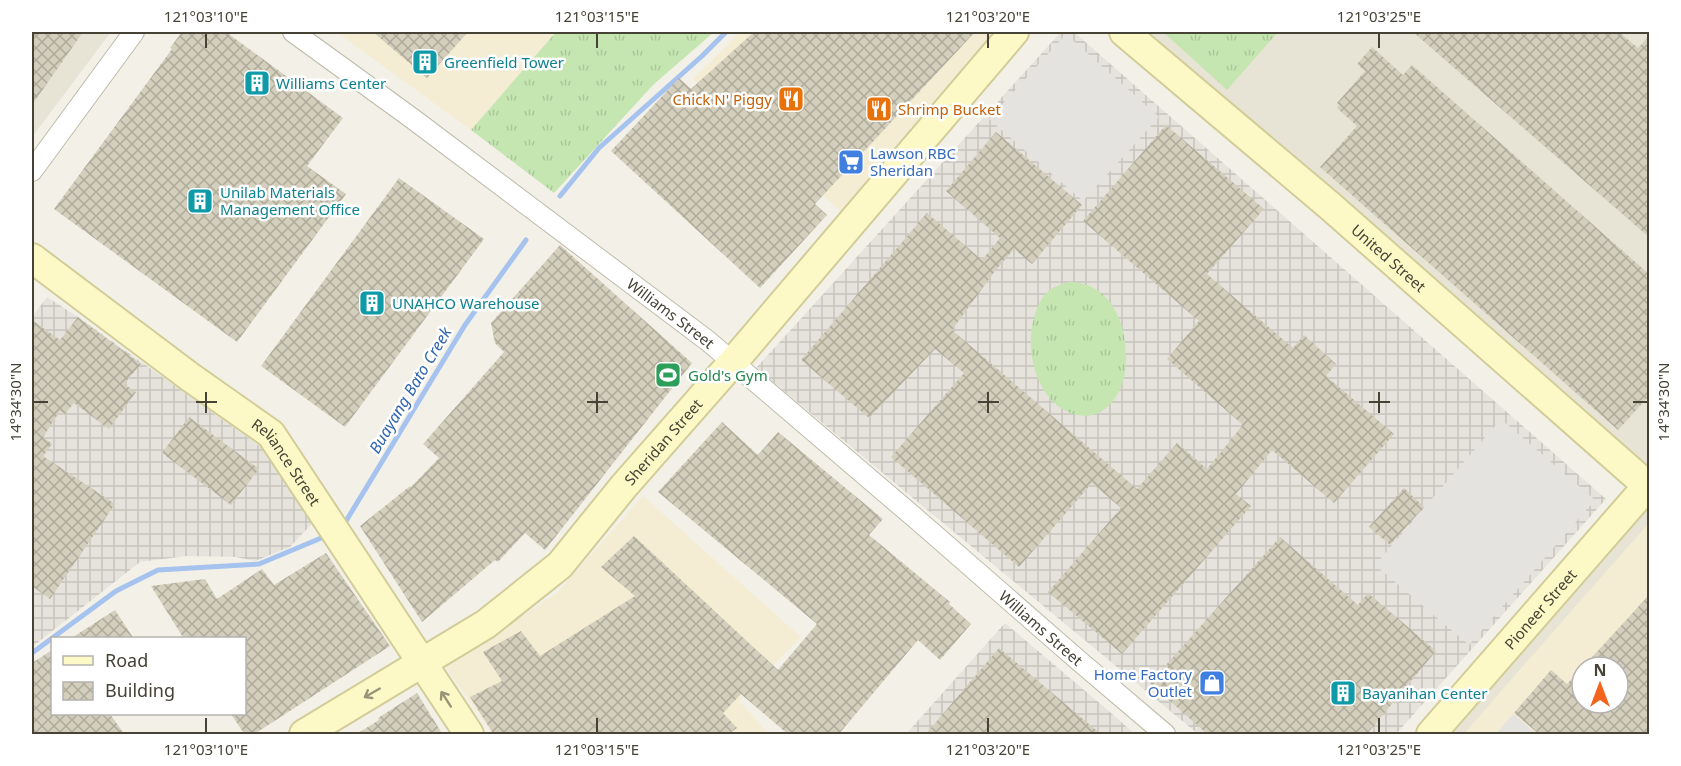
<svg xmlns="http://www.w3.org/2000/svg" width="1681" height="766" font-family="'Noto Sans',sans-serif">
<defs>
<pattern id="industrial-grid" width="8" height="8" patternUnits="userSpaceOnUse" patternTransform="scale(1.5)"><rect width="8" height="8" fill="#e5e3dc"/><path d="M0 4h8M4 0v8" fill="none" stroke="#c6c4bd"/></pattern>
<pattern id="grass-tufts" width="24" height="20" patternUnits="userSpaceOnUse" patternTransform="scale(1.5)"><rect width="24" height="20" fill="#c5e6b1"/><path d="M3 7l-1-3M5 7V3M7 7l1-3M15 17l-1-3M17 17v-4M19 17l1-3" fill="none" stroke="#abc699"/></pattern>
<pattern id="building-cross-hatch" width="8" height="8" patternUnits="userSpaceOnUse" patternTransform="scale(1.5)"><rect width="8" height="8" fill="#d4cfbd"/><path d="M0 0l8 8M0 8l8-8" fill="none" stroke="#aeaa9a"/></pattern>
</defs>
<rect width="100%" height="100%" fill="#f3f1e7"/>
<!-- residential -->
<path fill="#e7e4d5" fill-rule="evenodd" d="M32,32H111L32,137Z
M1128,32H1649V734H1430L1645,486ZM1582,667H1618V703H1582Z"/>
<!-- commercial -->
<path fill="#f4ecd3" fill-rule="evenodd" d="M336,32H556L471,130Z
M740,32H1000L846,216L693,79Z
M643,496L801,637L739,701L769,734H493L445,666L556,594Z
M1649,523V734H1464L1508,683ZM1582,667H1618V703H1582Z"/>
<!-- industrial -->
<path fill="url(#industrial-grid)" d="M1061,32H1074L1606,499L1396,734H1198L756,368Z
M47,297L78,317L272,455L321,514L290,547L255,561L236,557L187,556L140,562L32,647V317Z
M1005,623L1103,706L1135,734H906Z"/>
<!-- grass -->
<path fill="url(#grass-tufts)" d="M556,32H714L653,85L554,193L471,130Z
M1163,32H1278L1227,90Z
M1069,282C1111,282 1127,324 1126,360C1126,393 1103,429 1066,411C1035,395 1025,349 1034,318C1040,297 1047,287 1069,282Z"/>
<!-- parking -->
<path fill="#e4e3df" d="M1066,34L1159,117L1083,201L989,119Z
M1501,419L1595,500L1469,645L1375,565Z
M1513,714L1537,734H1496Z"/>
<g fill="none" stroke-linecap="round" stroke-linejoin="round">
<!-- stream -->
<path stroke="#a5c3ee" stroke-width="5" d="M560,196L599,148L702,56L726,32
M343,526L465,325L526,240
M32,653L116,591L158,570L259,564L326,536"/>
</g>
<!-- building -->
<path fill="url(#building-cross-hatch)" d="M32,32H83L32,105Z
M182,32H226L343,118L307,166L346,194L237,342L54,209L172,49L170,48Z
M373,32H468L427,78Z
M754,32H975L815,204L827,215L760,288L611,151L679,78L691,89Z
M1413,32H1619L1638,48L1650,35V238Z
M1372,47L1403,75L1412,65L1650,275V395L1618,430L1320,167L1357,126L1337,108L1339,105L1337,103L1365,71L1357,64Z
M1166,125L1264,209L1207,274L1293,348L1304,335L1336,364L1326,376L1394,434L1334,503L1272,450L1236,494L1251,506L1122,654L1048,592L1121,508L1092,483L1019,567L891,457L964,373L935,349L869,418L801,360L927,213L982,260L1000,238L946,191L996,132L1082,205L1032,264L1014,249L995,271L952,330L1137,489L1177,443L1207,469L1243,425L1167,359L1199,321L1083,221Z
M399,178L484,239L345,427L261,366Z
M560,245L692,363L545,550L525,533L498,562L495,560L422,622L360,526L410,486L411,487L439,458L423,444L504,352L495,343L491,323Z
M78,317L141,364L124,384L136,392L109,429L74,403L64,415L60,411L43,437L52,444L43,456L115,504L50,599L32,586V320L60,340Z
M189,417L259,469L231,505L162,453Z
M722,422L758,455L778,432L883,519L869,535L950,602L949,604L971,624L940,660L918,640L838,735H789L741,694L723,713L737,728L727,735H494L470,697L502,681L483,652L521,631L540,656L635,596L601,567L634,536L778,670L817,624L658,492Z
M1404,488L1424,507L1390,545L1369,527Z
M1280,537L1358,605L1368,593L1436,651L1366,735H1208L1150,683Z
M326,553L390,646L253,735H245L231,714H244V639H184L151,586L205,579L217,599L262,569L274,585Z
M1650,594V735H1540L1514,713L1551,670L1567,684L1582,668V703H1618V667H1583Z
M115,610L134,639H70Z
M999,648L1102,735H925Z
M52,650V714H110L125,735H32V663Z
M417,693L443,735H355L379,720L378,718Z"/>
<g fill="none" stroke-linecap="round" stroke-linejoin="round">
<defs>
<g id="street">
<path id="s1" d="M293,32L413,119L708,341L921,523L1078,660L1165,734"/>
<path d="M32,171L134,32"/>
</g>
<g id="secondary">
<path id="s2" d="M1124,32L1330,206L1650,488"/>
<path id="s3" d="M32,258L190,377L271,434L469,734"/>
<path id="s4" d="M304,734L486,624L560,565L624,486L733,362L1014,32"/>
<path id="s5" d="M1431,734L1650,483"/>
</g>
</defs>
<!-- street casing -->
<use href="#street" stroke="#bebbaa" stroke-width="22"/>
<!-- secondary casing -->
<use href="#secondary" stroke="#d2cc98" stroke-width="32"/>
<!-- street -->
<use href="#street" stroke="#fff" stroke-width="20"/>
<!-- secondary -->
<use href="#secondary" stroke="#fdf9c7" stroke-width="28"/>
</g>
<!-- one-way arrows -->
<defs><path id="oneway-shaft" d="M-6 0H5M1.5-3L5.5 0L1.5 3" fill="none" stroke-width="1.6" stroke-linecap="round" stroke-linejoin="round" transform="scale(1.5)"/></defs>
<g stroke="#989477">
<use href="#oneway-shaft" transform="translate(372 693) rotate(150)"/>
<use href="#oneway-shaft" transform="translate(446 699) rotate(-123)"/>
</g>
<!-- ticks -->
<path fill="none" stroke="#464236" stroke-width="2" d="M206,33V48M597,33V48M988,33V48M1379,33V48M206,392V413M597,392V413M988,392V413M1379,392V413M33,402H48M196,402H217M587,402H608M978,402H999M1369,402H1390M1633,402H1648M206,718V733M597,718V733M988,718V733M1379,718V733"/>
<!-- icons -->
<defs>
<symbol id="building-square" viewBox="-11 -11 22 22"><rect x="-9" y="-9" width="18" height="18" rx="4" fill="#0f9aa8" stroke="#fff"/><path d="M-4-6H4V6H1V3H-1V6H-4ZM-2.5-4.3h1.7v1.8h-1.7ZM.8-4.3h1.7v1.8H.8ZM-2.5-1h1.7V.8h-1.7ZM.8-1h1.7V.8H.8Z" fill="#fff"/></symbol>
<symbol id="restaurant-square" viewBox="-11 -11 22 22"><rect x="-9" y="-9" width="18" height="18" rx="4" fill="#e8710a" stroke="#fff"/><path d="M-5-6h1v4h1v-4h1v4h1v-4h1v5L-1.5 .5V6h-2V.5L-5-1ZM5-6V6H3V1.5H1.5Q1.5-4 5-6Z" fill="#fff"/></symbol>
<symbol id="supermarket-square" viewBox="-11 -11 22 22"><rect x="-9" y="-9" width="18" height="18" rx="4" fill="#3f7fe0" stroke="#fff"/><path d="M-6-5.5h2.5l.6 2H6L4.5 2H-2.5L-4.4-4H-6ZM-1.5 3.2a1.3 1.3 0 1 0 .1 0ZM3 3.2a1.3 1.3 0 1 0 .1 0Z" fill="#fff"/></symbol>
<symbol id="stadium-square" viewBox="-11 -11 22 22"><rect x="-9" y="-9" width="18" height="18" rx="4" fill="#2e9e5b" stroke="#fff"/><path d="M0-5a6.5 5 0 1 0 0 10a6.5 5 0 1 0 0-10ZM-3.5-1.8h7v3.6h-7Z" fill="#fff"/></symbol>
<symbol id="shop-square" viewBox="-11 -11 22 22"><rect x="-9" y="-9" width="18" height="18" rx="4" fill="#3f7fe0" stroke="#fff"/><path d="M-5-2.5h2.3a2.7 3.5 0 0 1 5.4 0H5L5.5 6h-11ZM-1.5-2.5h3a1.5 2.3 0 0 0-3 0Z" fill="#fff"/></symbol>
</defs>
<g fill-rule="evenodd">
<use href="#building-square" x="410" y="47" width="30" height="30"/>
<use href="#building-square" x="242" y="68" width="30" height="30"/>
<use href="#restaurant-square" x="776" y="84" width="30" height="30"/>
<use href="#restaurant-square" x="864" y="94" width="30" height="30"/>
<use href="#supermarket-square" x="836" y="147" width="30" height="30"/>
<use href="#building-square" x="185" y="186" width="30" height="30"/>
<use href="#building-square" x="357" y="288" width="30" height="30"/>
<use href="#stadium-square" x="653" y="360" width="30" height="30"/>
<use href="#shop-square" x="1197" y="668" width="30" height="30"/>
<use href="#building-square" x="1328" y="678" width="30" height="30"/>
</g>
<g text-anchor="middle" dominant-baseline="central" stroke-width="5" stroke-linejoin="round" paint-order="stroke">
<!-- culture labels -->
<g font-size="15" fill="#0d838f" stroke="#fff" text-anchor="start">
<text x="444" y="62">Greenfield Tower</text>
<text x="276" y="83">Williams Center</text>
<text x="220" y="192">Unilab Materials<tspan x="220" dy="17">Management Office</tspan></text>
<text x="392" y="303">UNAHCO Warehouse</text>
<text x="1362" y="693">Bayanihan Center</text>
</g>
<!-- food labels -->
<g font-size="15" fill="#c56008" stroke="#fff" text-anchor="end">
<text x="772" y="99">Chick N' Piggy</text>
<text x="898" y="109" text-anchor="start">Shrimp Bucket</text>
</g>
<!-- shop labels -->
<g font-size="15" fill="#366cbe" stroke="#fff" text-anchor="start">
<text x="870" y="153">Lawson RBC<tspan x="870" dy="17">Sheridan</tspan></text>
<text x="1192" y="674" text-anchor="end">Home Factory<tspan x="1192" dy="17">Outlet</tspan></text>
</g>
<!-- street labels -->
<g font-size="15" fill="#464236" stroke="#fff">
<text stroke="none"><textPath href="#s2" startOffset="348">United Street</textPath></text>
<text stroke="none"><textPath href="#s1" startOffset="471">Williams Street</textPath></text>
<text stroke="none"><textPath href="#s4" startOffset="468">Sheridan Street</textPath></text>
<text stroke="none"><textPath href="#s3" startOffset="328">Reliance Street</textPath></text>
<text stroke="none"><textPath href="#s5" startOffset="166">Pioneer Street</textPath></text>
<text stroke="none"><textPath href="#s1" startOffset="957">Williams Street</textPath></text>
</g>
<!-- leisure labels -->
<g font-size="15" fill="#27864d" stroke="#fff" text-anchor="start">
<text x="688" y="375">Gold's Gym</text>
</g>
<!-- water labels -->
<g font-size="16" font-style="italic" fill="#3265af" stroke="#fff">
<text transform="translate(410 390) rotate(-59)">Buayang Bato Creek</text>
</g>
</g>
<!-- border -->
<rect width="1681" height="766" fill="none" stroke="#ffffff" stroke-width="66"/>
<!-- legend -->
<rect x="51" y="637" width="195" height="78" fill="#ffffff" stroke="#b5b3af" stroke-width="1.5"/>
<rect x="63" y="656" width="30" height="9" fill="#fdf9c7" stroke="#b5b3af" stroke-width="1.5"/>
<text x="105" y="667" font-size="18" fill="#464236">Road</text>
<rect x="63" y="682" width="30" height="18" fill="url(#building-cross-hatch)" stroke="#b5b3af" stroke-width="1.5"/>
<text x="105" y="697" font-size="18" fill="#464236">Building</text>
<!-- north arrow -->
<g transform="translate(1600 685)"><circle r="28" fill="#ffffff" stroke="#b5b3af" stroke-width="1.5"/>
<path d="M0-4.5L10 22L0 15L-10 22Z" fill="#f4631d"/>
<text y="-9" font-size="16" font-weight="bold" text-anchor="middle" fill="#464236">N</text>
</g>
<rect x="33" y="33" width="1615" height="700" fill="none" stroke="#464236" stroke-width="2"/>
<g font-size="15" text-anchor="middle" fill="#464236">
<text x="206" y="22">121°03'10"E</text>
<text x="597" y="22">121°03'15"E</text>
<text x="988" y="22">121°03'20"E</text>
<text x="1379" y="22">121°03'25"E</text>
<text transform="translate(16 402) rotate(-90)" y="5">14°34'30"N</text>
<text transform="translate(1664 402) rotate(-90)" y="5">14°34'30"N</text>
<text x="206" y="755">121°03'10"E</text>
<text x="597" y="755">121°03'15"E</text>
<text x="988" y="755">121°03'20"E</text>
<text x="1379" y="755">121°03'25"E</text>
</g>
</svg>
